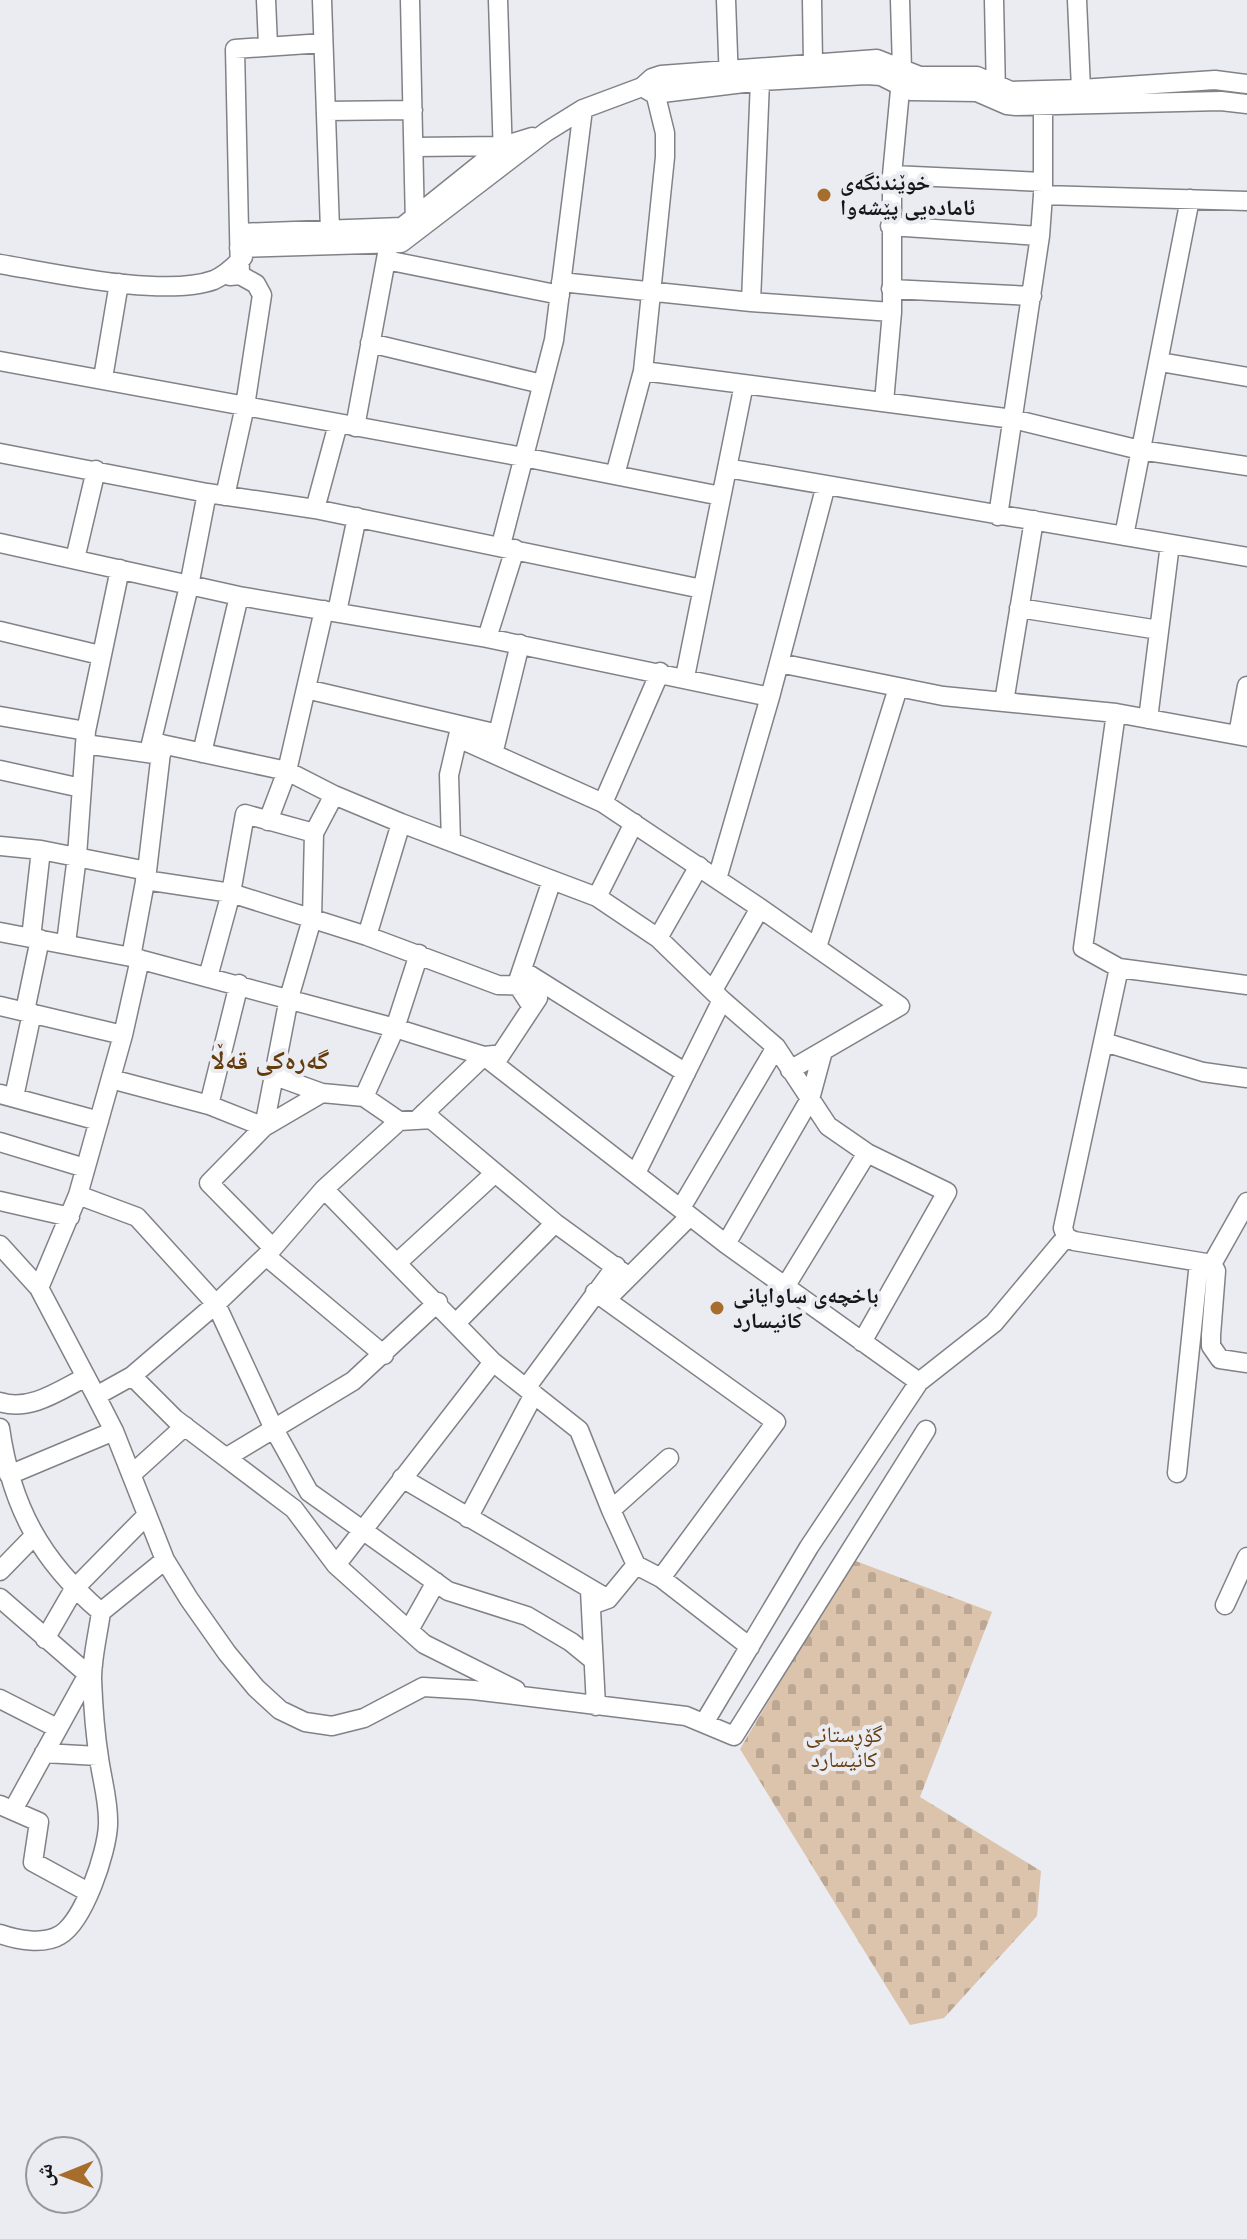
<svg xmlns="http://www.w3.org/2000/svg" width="1247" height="2239" font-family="Arial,'Noto Naskh Arabic',sans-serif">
<defs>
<pattern id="cemetery-stones" width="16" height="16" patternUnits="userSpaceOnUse" patternTransform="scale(2)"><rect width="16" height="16" fill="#dbc3ac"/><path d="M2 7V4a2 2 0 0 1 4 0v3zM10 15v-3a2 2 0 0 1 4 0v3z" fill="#bba793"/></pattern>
</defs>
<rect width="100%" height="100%" fill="#ebecf2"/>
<!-- cemetery -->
<path fill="url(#cemetery-stones)" d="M853,1560L992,1612L920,1797L1041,1871L1037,1916L944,2018L910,2025L740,1749Z"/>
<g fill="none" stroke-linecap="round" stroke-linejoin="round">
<defs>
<path id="minor" d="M266,0L268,45
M322,0L330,230
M410,0L415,225
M498,0L503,157
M726,0L729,82
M812,0L813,63
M994,0L996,93
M1077,0L1081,89
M642,87L654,94L760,81L866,75L881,76L911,91L977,92L1007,105L1016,106L1221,101L1247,104
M326,111L413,110
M414,147L503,146
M892,175L1043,182
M1043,195L1247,201
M890,226L1040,236
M239,233L402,227L503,146L532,137
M239,248L401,243L546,132L583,109L642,87L652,78L661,75L877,59L920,76H977L1011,91L1081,89L1215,80L1247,84
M386,260L560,295
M0,264C54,273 164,298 214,280C225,275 235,266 243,257
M240,275L235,49L323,43
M561,282L751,302L892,312
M891,289L1032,296
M751,302L760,81
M370,343L542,384
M0,361L523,457L721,496
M1160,362L1247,377
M643,371L1013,419L1140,450L1247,466
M103,378L119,283
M884,402L892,312V175L902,69L900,0
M355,427L389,243
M0,453L207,493L315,509L702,589
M727,468L1247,557
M615,475L643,371L665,157V133L653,84
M225,496L245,406L262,295L256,284L240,275L230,276
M315,509L338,424
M998,516L1040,236L1043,195V105
M1124,536L1190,199
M0,543L239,596L487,638L770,697
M501,545L554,340L583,109
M75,559L96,470
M1019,608L1159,630
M337,612L357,517
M0,631L100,655
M487,638L515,549
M779,663L943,696L1116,713L1247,737
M685,677L744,384
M306,689L498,734
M1004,702L1034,520
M1116,713L1083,948L1119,968
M0,716L86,731
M1148,719L1170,544
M1238,735L1247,686
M458,738L603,803L760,908L900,1006L790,1070
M152,742L287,771L334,795L401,823L597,897L658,938L722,1000L776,1047L828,1126L867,1153L947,1192L862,1342
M85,744L161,755
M495,746L520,644
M149,752L189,586L207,493
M202,753L239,596
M0,770L81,788
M603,803L660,672
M268,821L287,771L324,610
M451,842L449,775L460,728
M0,846L41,850L31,938
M41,850L147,871
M717,879L770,697L826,485
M145,880L231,893L367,936L498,985L547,986
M597,897L634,823
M0,932L131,957L395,1028L484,1056L726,1244L919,1382L994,1323L1066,1237
M367,936L401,823
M658,938L699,866
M66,943L77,856L86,731L120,569
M817,947L898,688
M131,957L147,871L162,744
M522,970L686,1073
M208,977L231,893L245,814L314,833
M1247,985L1119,968L1063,1228L1066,1237L1074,1241L1212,1264L1216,1271L1211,1335V1346L1220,1359L1247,1363
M713,990L760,908
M0,1006L123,1035
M532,1007L517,984L552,880
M25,1011L40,939
M1104,1042L1203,1072L1247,1078
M495,1063L538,998
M275,1076L322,1093L364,1097L399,1121
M111,1079L209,1105L264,1127L289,998L312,919L314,833L334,795
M0,1094L99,1121
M14,1097L32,1013
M364,1097L395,1028L419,954
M209,1105L239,984
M424,1113L555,1223L629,1277
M417,1120L484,1056L494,1055
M0,1142L85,1168
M636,1173L722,1000
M324,1189L493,1362L579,1430L611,1510L636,1565L661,1578L750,1647
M78,1195L137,1217L216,1304L274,1429L309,1492L448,1591L527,1616L571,1642L593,1660
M0,1201L70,1217
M681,1208L776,1047
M726,1244L810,1099L823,1051
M0,1245L39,1288L96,1396L114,1431L165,1560L189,1599L227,1653L256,1688L280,1710L305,1722L332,1726L364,1718L423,1687L473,1690L686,1716L734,1736L926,1430
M272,1247L209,1183L264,1127L322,1093
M266,1256L384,1355
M398,1262L495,1173
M1212,1264L1247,1202
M785,1287L867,1153
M39,1288L78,1195L123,1035L140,959
M595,1292L776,1422L661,1578
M606,1300L690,1216
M456,1323L555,1223
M132,1376L175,1419L294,1509L336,1565L424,1644L516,1690
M526,1388L616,1266
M96,1396L132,1376L216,1304L266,1256L324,1189L399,1121L432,1119
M0,1402C30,1412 60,1390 86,1377
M0,1428C11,1506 41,1561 101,1612
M227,1457L353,1381L438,1302
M1177,1473L1199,1262
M132,1474L185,1426
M9,1475L114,1431
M402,1478L608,1599
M611,1510L669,1458
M468,1518L534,1394
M336,1565L493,1362
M0,1571L35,1535
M590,1590L596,1706
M0,1598L92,1678
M597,1603L608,1599L636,1565
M1225,1605L1247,1557
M409,1630L436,1582
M45,1639L74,1589L147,1515
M0,1699L57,1728
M704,1723L809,1547L919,1382
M44,1753L98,1756
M0,1805L39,1822L33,1862L88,1892
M13,1810L93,1665
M0,1934C17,1940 44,1945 60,1935C84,1921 107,1852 108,1825C109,1802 102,1780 99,1758C95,1733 93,1705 92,1679C92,1657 98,1634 101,1612L165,1560"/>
</defs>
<!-- minor casing -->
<use href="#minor" stroke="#808287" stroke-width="21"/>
<!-- minor -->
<use href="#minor" stroke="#fff" stroke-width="18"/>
</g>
<!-- markers -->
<g fill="#a76d2d" stroke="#ebecf2" stroke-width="3">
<circle cx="824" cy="195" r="8"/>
<circle cx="717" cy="1308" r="8"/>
</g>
<g text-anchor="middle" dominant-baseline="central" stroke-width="8" stroke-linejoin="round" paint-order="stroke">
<!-- poi labels -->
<g font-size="22" font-weight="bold" fill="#161619" stroke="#ebecf2" text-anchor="start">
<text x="840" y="182">خوێندنگەی<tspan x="840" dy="25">ئامادەیی پێشەوا</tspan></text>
<text x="733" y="1295">باخچەی ساوایانی<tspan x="733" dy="25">کانیسارد</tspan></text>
</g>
<!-- park labels -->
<g font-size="22" fill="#663d0f" stroke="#ebecf2">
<text x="844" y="1734">گۆڕستانی<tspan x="844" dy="25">کانیسارد</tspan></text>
</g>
<!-- quarter labels -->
<g font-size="26" font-weight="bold" fill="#633b0d" stroke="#ebecf2">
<text x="270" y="1060">گەرەکی قەڵا</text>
</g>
</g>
<!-- north arrow -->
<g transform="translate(64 2175) rotate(269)"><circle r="38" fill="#ebecf2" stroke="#96969b" stroke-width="2"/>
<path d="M0-6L14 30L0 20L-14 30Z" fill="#a76d2d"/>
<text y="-12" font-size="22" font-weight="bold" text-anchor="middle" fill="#161619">ش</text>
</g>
</svg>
